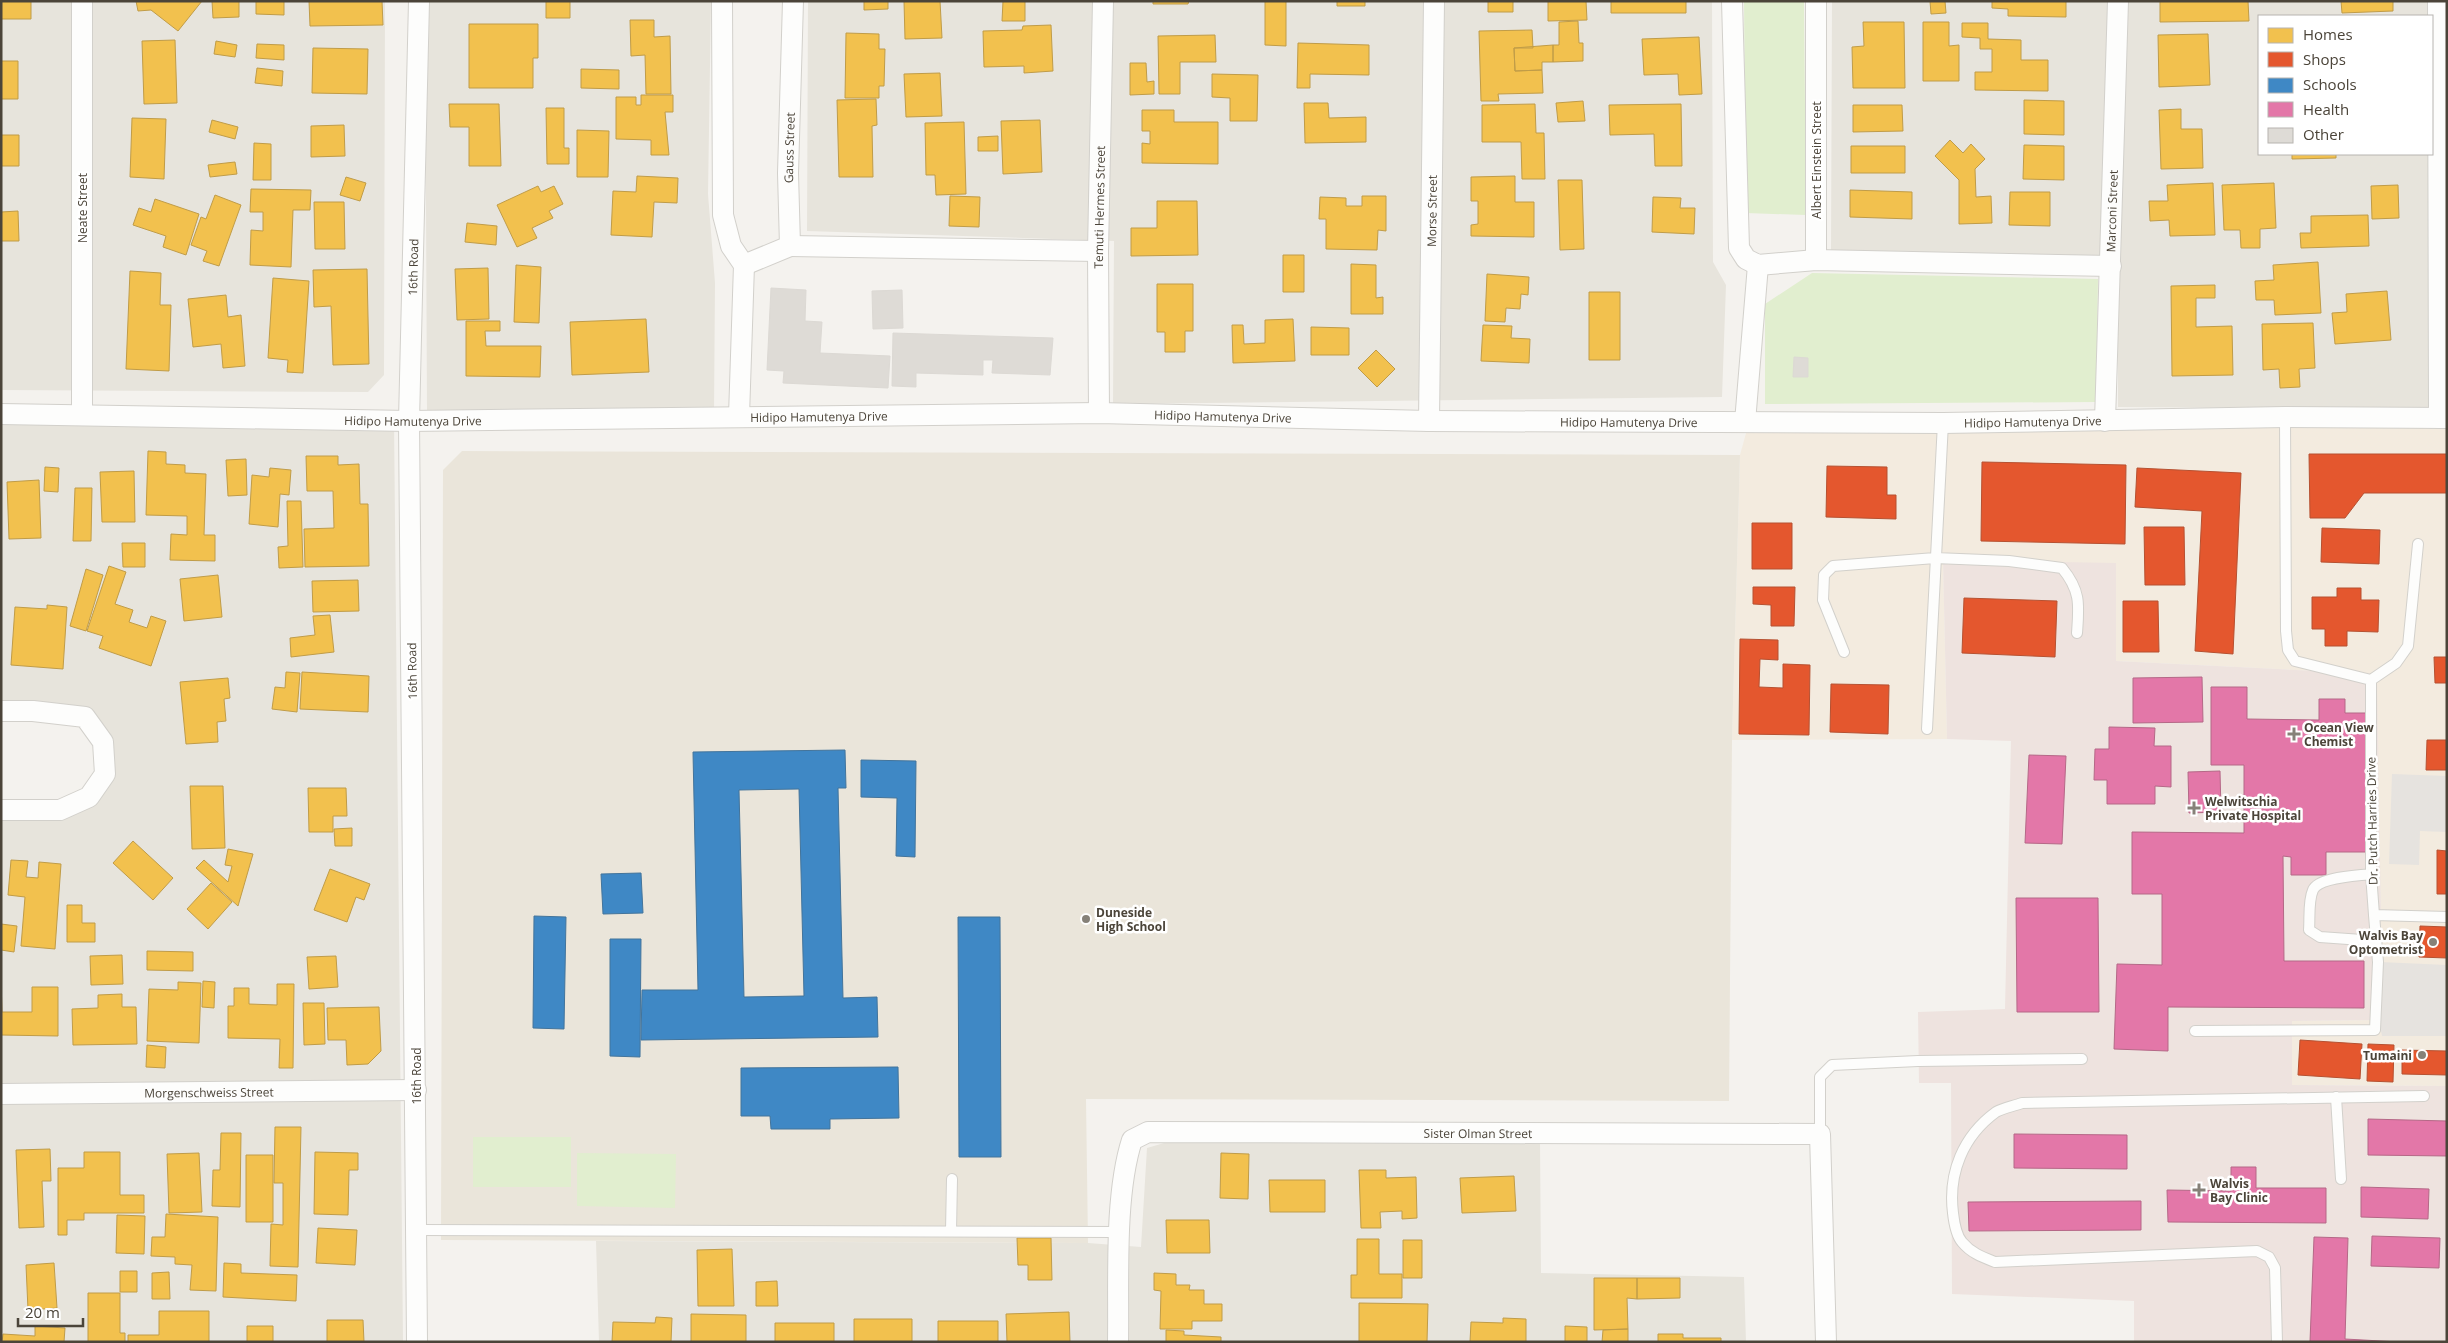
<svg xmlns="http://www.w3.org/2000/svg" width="2448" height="1343" font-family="'Open Sans',sans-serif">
<rect width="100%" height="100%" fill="#f4f2ee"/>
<!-- residential -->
<path fill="#e7e4dc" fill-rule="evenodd" d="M1,1H385L384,375L368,392L1,390Z
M425,1H711L708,194L715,283L714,412L427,411Z
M808,1H1712L1713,262L1726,285L1722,397L1113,404L1114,241L807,231Z
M1832,1H2447V409L2118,407V262L1831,251ZM2259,16H2432V154H2259Z
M1,418L394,419L403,1342H1V810H60L105,774L85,717L1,712Z
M1171,1141H1540L1541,1273L1744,1277L1746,1342H599L596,1241L1088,1243L1141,1247L1147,1148Z"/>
<!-- commercial -->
<path fill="#f3ebdf" d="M1751,415L2447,422V1086L2292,1085V1021L2379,1020L2381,916L2376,674L2116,661L1943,560L1947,739L1732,740L1740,455Z"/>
<!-- education -->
<path fill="#eae5da" d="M462,451L1740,455L1732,740L1729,1101L1086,1099L1088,1243L441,1240L443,470Z"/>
<!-- medical -->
<path fill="#eee3df" d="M1943,560L2116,563V661L2377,674L2381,916L2379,1020L2292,1021V1085L2447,1086V1342H2134V1301L1952,1294L1951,1083H1919L1918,1012L2005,1009L2011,741L1947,739Z"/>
<!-- green -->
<path fill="#e1eecf" d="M1744,1H1804L1806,215L1746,213Z
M1812,273L2098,279L2096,402L1765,404V304Z
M473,1137H571V1187H473Z
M577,1153L676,1154L675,1208L577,1206Z"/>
<!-- parking -->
<path fill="#e6e3df" d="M2392,774L2447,776V832L2420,831L2419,865L2389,864Z
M2380,962L2447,965V1036H2382L2379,1020Z"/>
<!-- homes -->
<path fill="#f2c14e" stroke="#c09c48" d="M1,1H31V19H1Z
M136,1H202L178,31L151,10L138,11Z
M212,1H239V17L213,18Z
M256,1H284V15L256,14Z
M309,1H382L383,25L310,26Z
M546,1H570V18H546Z
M864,1H888V9L864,10Z
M904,1H940L942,38L905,39Z
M1003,1H1025V21H1002Z
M1153,1H1189L1188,4H1153Z
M1265,1H1286V46L1265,45Z
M1337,1H1365V6H1337Z
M1488,1H1513V12H1488Z
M1548,1H1586L1587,20L1548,21Z
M1611,1H1686V13H1611Z
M1930,1H1945L1946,13L1931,14Z
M1992,1H2066V17L2008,16V9L1992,8Z
M2160,1H2248L2249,21L2160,22Z
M2341,1H2393V11L2342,13Z
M630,20H654V37L670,36L671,94H646L645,55L631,56Z
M1578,21L1579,43H1583V61L1553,62V45H1559V22Z
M1863,22H1904L1905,88H1853L1852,47L1864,46Z
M1923,22H1949V46L1959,45V81H1923Z
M1962,23H1988V39L2021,40V60H2048V91L1975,90V72H1992V49H1980V38L1962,37Z
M469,24H538V58H533V88H469Z
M1051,25L1053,71L1024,73V66L984,67L983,31L1022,30L1023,26Z
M1532,30L1533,48H1514L1515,71L1542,70L1543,93L1498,94L1499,101H1481L1479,31Z
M846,33L879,34V49H885L884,86H879V98H845Z
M2208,34L2210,85L2159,87L2158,35Z
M1215,35L1216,62H1180V94H1159L1158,36Z
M1699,37L1702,94L1679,95L1678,74L1644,75L1642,39Z
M175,40L177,103L144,104L142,41Z
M216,41L237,45L235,57L214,54Z
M1298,43L1369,45V75L1310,74V88H1297Z
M257,44L284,45V60L256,58Z
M1553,45V62H1542V70L1515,71L1514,48Z
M313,48L368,49L367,94L312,93Z
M1,61H18V99H1Z
M1130,63H1146L1147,82L1154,81V94L1130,95Z
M257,68L283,71L282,86L255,83Z
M581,69L619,70V89L581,88Z
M940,73L942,116L906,117L904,74Z
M1212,74L1258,75L1257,121H1230V98L1212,97Z
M641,95H673V112H665L669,155H651V140L616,139V97H636V105H641Z
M876,99L877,125L872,126L873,177H839L837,100Z
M2024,100L2064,101V135L2024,134Z
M1583,101L1585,121L1558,122L1556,103Z
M1304,103H1328L1329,118L1366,117V142L1305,143Z
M449,104H499L501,166H469V127H450Z
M1535,104L1536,133H1544L1545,179H1522L1521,142H1482V105Z
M1681,104L1682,166H1655L1654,134L1610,135L1609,105Z
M1853,105H1902L1903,131L1853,132Z
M546,108H564V148H569V164H547Z
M2181,109V129H2202L2203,168L2161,169L2159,110Z
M1142,110H1174V122H1218V164L1142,163V143L1150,144V131H1142Z
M132,118L166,119L164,179L130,177Z
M212,120L238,127L235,139L209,132Z
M1040,120L1042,172L1003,174L1001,121Z
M964,122L966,194L936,195L935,175H926L925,123Z
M344,125L345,156L311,157V126Z
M577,130L609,131L608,177H577Z
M1,135H19V166H1Z
M998,136V151H978V137Z
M1950,140L1963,153L1971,144L1985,159L1975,169L1976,197L1991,196L1992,223L1959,224V180L1935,156Z
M254,143L271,144V180H253Z
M2024,145L2064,146V180L2023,179Z
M1851,146H1905V173H1851Z
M2292,154H2336V158L2292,159Z
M235,162L237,174L210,177L208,165Z
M637,176L678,178L677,203L654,202L652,237L611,235L613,191L636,192Z
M1515,176V202H1534V237L1471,236V225L1478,224V201H1471V177Z
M346,177L366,183L360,201L340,195Z
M1558,180H1582L1584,249L1560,250Z
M2213,183L2215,235L2170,236L2169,220L2150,221L2149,201H2168L2167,185Z
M2274,183L2276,228L2260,229V248H2241L2240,230H2224L2222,185Z
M2398,185L2399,218L2372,219L2371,186Z
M538,186L541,192L554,186L563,204L549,211L553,218L532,228L537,238L517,247L497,205Z
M251,189L311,190L310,210H293L291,267L250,265L251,230L263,231V212H250Z
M1850,190L1912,192V219L1850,217Z
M2010,192H2050V226L2009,225Z
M215,195L241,205L219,266L203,261L207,251L191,245L201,217L206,219Z
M950,196L980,197L979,227L949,226Z
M1362,196H1386V231L1378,230L1377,250L1326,249V219H1319L1320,197L1346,198V206H1362Z
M1653,197L1681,198L1680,208H1695L1694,234L1652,232Z
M155,199L199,214L186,255L163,247L166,236L133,225L139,208L151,212Z
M1157,201H1197L1198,255L1131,256V228H1157Z
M314,202H344L345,249H315Z
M18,211L19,241H1V212Z
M2368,215L2369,246L2301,248L2300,233H2311V216Z
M467,223L497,226L496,245L465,242Z
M1283,255H1304V292H1283Z
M2318,262L2321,313L2275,315L2274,300H2256L2255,281L2274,280L2273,265Z
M1351,264L1376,265V298L1383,297V314H1351Z
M516,265L541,267L539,323L514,322Z
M488,268L489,319L457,320L455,269Z
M367,269L369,364L333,365L331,306L314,307L313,270Z
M130,271L161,273L160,305H171L169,371L126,369Z
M1487,274L1529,277L1528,295L1521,294L1520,309L1506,308L1505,322L1485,321Z
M273,278L309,281L303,373L287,372L288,360L268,358Z
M1157,284H1193V331H1185V352H1165V332H1157Z
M2215,285V298H2196V327L2232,326L2233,375L2172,376L2171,286Z
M2387,291L2391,340L2335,344L2332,313L2347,312L2346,294Z
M1589,292H1620V360H1589Z
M226,295L228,317L241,315L245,366L223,368L221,344L193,347L188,299Z
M646,319L649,372L572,375L570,322Z
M1293,319L1295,361L1233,363L1232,325H1243L1244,344L1265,343V320Z
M466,321H500V331H485L486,346H541L540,377L466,376Z
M2313,323L2315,368L2299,369L2300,387L2280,388L2279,369L2263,370L2262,324Z
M1483,325L1512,326L1511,338L1530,339L1529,363L1481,361Z
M1311,327L1349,328V355H1311Z
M1376,350L1395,369L1377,387L1358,368Z
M148,451L166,452V464L185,465V473L206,474L204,535H215V561L170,560L171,534L187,535V516L146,515Z
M306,456H338V465L359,464L360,504H368L369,566L305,567L304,529L334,528L333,491H307Z
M246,459L247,495L228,496L226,460Z
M45,467L59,468L58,492L44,491Z
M270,468L291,470L289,495L280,494L278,527L249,524L252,475L269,477Z
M134,471L135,522H102L100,472Z
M39,480L41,538L9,539L7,482Z
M75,488H92L91,541H73Z
M287,501H301L303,567L279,568L278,547L288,546Z
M122,543H145V567H123Z
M109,566L126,572L115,604L133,610L129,622L147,628L151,616L166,621L151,666L99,648L103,636L87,631Z
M86,569L103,575L86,631L70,626Z
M218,575L222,617L184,621L180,579Z
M358,580L359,611L313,612L312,581Z
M47,605L67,607L63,669L11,665L15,607L47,609Z
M330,615L334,652L291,657L290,638L315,635L313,616Z
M286,672L300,673L297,712L272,709L275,687L285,688Z
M302,672L369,676L368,712L300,709Z
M228,678L230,698L224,699L226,721L217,722L218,742L186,744L180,682Z
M190,786H223L225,848L192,849Z
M308,788H346L347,816H333V832H309Z
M352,828V846H335L334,829Z
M133,841L173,878L153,900L113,863Z
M228,849L253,854L238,906L196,868L204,860L228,882L232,866L225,865Z
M11,860L28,861L26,877L38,878L39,862L61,864L55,949L21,946L25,897L8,895Z
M330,869L370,884L364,900L356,897L347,922L314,910Z
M211,883L232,902L208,929L187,909Z
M67,905H82V923H95V942H67Z
M1,924L17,926L14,952L1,950Z
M147,951L193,952V971L147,970Z
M122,955L123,984L91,985L90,956Z
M336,956L338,987L309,989L307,957Z
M1,981L2,1012H32V987H58V1036L1,1035Z
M203,981L215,982L214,1008L202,1007Z
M178,982L201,983L199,1043L147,1041L149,989L178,990Z
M277,984H294L293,1068H279L280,1039L228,1038V1006H234V988H249V1004L277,1005Z
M122,994V1007H136L137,1044L73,1045L72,1009L98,1008V995Z
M303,1003H324L325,1044L304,1045Z
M379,1007L381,1051L368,1064L347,1065L346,1040H328L327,1008Z
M147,1045L166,1047L165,1068L146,1067Z
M275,1127H301L298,1267L270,1266L271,1224L283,1225V1183H274Z
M221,1133H241L240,1207L212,1206L213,1170H220Z
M50,1149L51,1181H42L44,1227L19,1228L16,1150Z
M84,1152H120V1195H144V1213H84V1220H67V1235H58V1168H84Z
M315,1152L358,1153V1170H349L348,1215L314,1214Z
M199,1153L202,1212L169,1213L167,1154Z
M1221,1153L1249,1154L1248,1199L1220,1198Z
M246,1155H273V1222H246Z
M1359,1170H1386V1178L1416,1177L1417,1218L1402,1219V1211L1380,1212L1381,1228H1361Z
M1514,1176L1516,1211L1462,1213L1460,1178Z
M1269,1180H1325V1212H1270Z
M166,1214L218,1217L216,1291L190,1290L192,1265L175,1264V1257L151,1256L152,1237H165Z
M117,1215L145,1216L144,1254L116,1253Z
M1166,1220H1209L1210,1253H1167Z
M318,1228L357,1230L355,1265L316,1263Z
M1017,1238H1051L1052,1280H1028V1265H1018Z
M1357,1239H1379V1274H1402V1298H1351V1275H1357Z
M1403,1240H1422V1278H1403Z
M732,1249L734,1306H698L697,1250Z
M54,1263L57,1308L28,1310L26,1265Z
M224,1263L241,1264V1273L297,1275L296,1301L223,1297Z
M120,1271H137V1292H120Z
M169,1272L170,1299H152V1273Z
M1154,1273L1176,1274V1285H1190L1189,1290H1204V1304H1222V1321H1192V1329H1160L1161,1291L1154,1290Z
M1594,1278H1637V1299L1627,1298L1628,1329L1594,1330Z
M1637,1278H1680V1298L1637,1299Z
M777,1281L778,1306H756V1282Z
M88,1293H120V1333H125V1342H88Z
M1359,1303L1428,1304L1427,1342H1359Z
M159,1311H209V1342H128V1335H159Z
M1069,1312L1070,1342H1007L1006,1314Z
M691,1314L746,1315V1342H691Z
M656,1317L672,1318L671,1342H612L613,1322L655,1323Z
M1503,1318L1526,1319V1342H1470L1471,1322L1503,1323Z
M854,1319H912V1342H854Z
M327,1320H363L364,1342H327Z
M938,1321H998V1342H938Z
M775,1323H834V1342H775Z
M35,1326L65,1328L64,1342H2L3,1334L35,1336Z
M247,1326H273V1342H247Z
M1565,1326L1587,1327V1342H1565Z
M1628,1329V1342H1602L1603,1330Z
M1166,1330L1184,1331V1335L1221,1337V1342H1166Z
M1658,1334H1683V1338H1721V1342H1658Z"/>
<!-- shops -->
<path fill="#e4572e" stroke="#b65131" d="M2309,454H2447V493H2364L2345,518H2310Z
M1982,462L2126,465L2125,544L1981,541Z
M1827,466L1887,467V495H1896V519L1826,517Z
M2137,468L2241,473L2233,654L2195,651L2202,511L2135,507Z
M1752,523H1792V569H1752Z
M2144,527H2184L2185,585H2145Z
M2322,528L2380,530L2379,564L2321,562Z
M1753,587H1795L1794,626H1771V605L1753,604Z
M2337,588H2361V600H2379L2378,632L2347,631V646H2325V629H2312V597H2337Z
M1964,598L2057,601L2055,657L1962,653Z
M2123,601H2158L2159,652H2123Z
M1740,639L1778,640V660L1760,659L1759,687L1783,688V664L1810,665L1809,735L1739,734Z
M2434,657H2447V683H2435Z
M1831,684L1889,685L1888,734L1830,732Z
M2427,740H2447V770H2426Z
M2437,850L2447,851V894H2437Z
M2420,926L2447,927V958L2419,957Z
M2300,1040L2362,1044L2360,1079L2298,1075Z
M2368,1044L2394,1045L2393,1082L2367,1081Z
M2402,1050L2447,1051V1075L2402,1074Z"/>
<!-- schools -->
<path fill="#3f88c5" stroke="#43749b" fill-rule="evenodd" d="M845,750L846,788H838L843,998L877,997L878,1037L641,1040L642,990H698L693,752ZM799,789L804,996L744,997L739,790Z
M861,760L916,761L915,857L896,856L897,798L861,797Z
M641,873L643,913L603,914L601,874Z
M534,916L566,917L564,1029L533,1028Z
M958,917H1000L1001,1157H959Z
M610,939H641L640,1057L610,1056Z
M898,1067L899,1118L830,1119V1129H771L770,1116H741V1068Z"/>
<!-- health -->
<path fill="#e377a8" stroke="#b56887" d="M2202,677L2203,722L2133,723V678Z
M2211,687H2247V719L2319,720V699H2345V713H2366V852H2326V875H2291V857L2283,856L2284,961H2364V1008L2168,1007V1051L2114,1049L2117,964L2162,965V894H2132V832L2244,833V765H2211Z
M2109,727L2155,728L2154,746H2171V787L2155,786V804H2107V780H2094L2095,749H2109Z
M2029,755L2066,756L2062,844L2025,843Z
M2220,771L2221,812L2189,813L2188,772Z
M2016,898H2098L2099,1012H2017Z
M2368,1119L2447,1121V1156L2368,1155Z
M2014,1134L2127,1135V1169L2014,1168Z
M2231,1167H2256V1188H2326V1223L2168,1222L2167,1190L2231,1191Z
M2361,1187L2429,1189L2428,1219L2361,1217Z
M2141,1201V1230L1969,1231L1968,1202Z
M2372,1236L2440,1238L2439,1268L2371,1266Z
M2314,1237L2348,1238L2345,1339L2399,1342H2310Z"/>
<!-- building -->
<path fill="#dedbd6" stroke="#dcd9d4" d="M771,288L806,290L805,321L822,322L820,353L890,356L888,388L783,383L784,371L767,370Z
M902,290L903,328L873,329L872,291Z
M893,333L1053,338L1050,375L992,373L993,360H983V375L916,373V387L892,386Z
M1794,357L1808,358V377H1793Z"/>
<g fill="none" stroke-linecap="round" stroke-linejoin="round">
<defs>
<path id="lane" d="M2285,417L2286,631L2288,650L2295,661L2371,680V874L2374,915L2447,917
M1844,652L1823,600L1824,575L1833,566L1935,558L2009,561L2062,568C2081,591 2079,605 2077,633
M2371,680L2396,663L2408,646L2418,544
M1927,729L1943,423
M2371,874C2357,876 2319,877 2313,890C2308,901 2310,918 2309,930L2320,937L2376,941
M2195,1031L2375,1030L2378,962L2374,915
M2336,1097L2341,1179
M1820,1134V1077L1832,1065L1918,1061L2082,1059
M416,1230L1120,1232
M951,1231L952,1179
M2277,1342L2275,1268L2269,1257L2257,1251L1995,1262C1982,1257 1971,1253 1962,1242C1956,1235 1954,1222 1953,1213C1948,1173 1963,1136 1996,1112C2003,1108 2014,1106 2022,1103L2424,1096"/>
<g id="street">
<path d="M722,1L723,215L731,246L744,265L739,416"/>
<path d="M1732,1L1739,248L1746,259L1758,265L1816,260L2111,266"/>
<path d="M1816,1V260"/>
<path d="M2438,1L2439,418"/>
<path d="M790,246L1098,251"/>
<path id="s1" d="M744,265L790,246L788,173L793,1"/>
<path id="s2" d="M1099,413L1098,251L1103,1"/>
<path id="s3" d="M1,414L409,421L1099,413L1429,421L1943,423L2285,417L2447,418"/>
<path d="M82,415V1"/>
<path id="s4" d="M1429,421L1434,1"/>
<path id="s5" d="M2105,421L2118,1"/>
<path d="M1745,422L1758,265"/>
<path d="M1,711H33L85,717L103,742L105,774L89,797L60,810H1"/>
<path id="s6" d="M1,1094L416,1090"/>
<path id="s7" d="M417,1342L409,421L419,1"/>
<path id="s8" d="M1118,1342C1119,1282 1114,1196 1132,1140L1148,1132L1820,1134L1826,1342"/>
</g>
</defs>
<!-- lane casing -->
<use href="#lane" stroke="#d2d0cb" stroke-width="12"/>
<!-- street casing -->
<use href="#street" stroke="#d2d0cb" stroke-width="22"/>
<!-- lane -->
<use href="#lane" stroke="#fdfdfc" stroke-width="10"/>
<!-- street -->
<use href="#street" stroke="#fdfdfc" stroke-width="20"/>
</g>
<!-- markers -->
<g fill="#868178" stroke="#fff" stroke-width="2">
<path d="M2291.5 726.5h5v5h5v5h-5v5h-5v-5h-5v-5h5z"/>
<path d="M2191.5 800.5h5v5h5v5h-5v5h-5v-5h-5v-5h5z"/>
<circle cx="1086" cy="919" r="5"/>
<circle cx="2433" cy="942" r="5"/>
<circle cx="2422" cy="1055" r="5"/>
<path d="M2196.5 1182.5h5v5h5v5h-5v5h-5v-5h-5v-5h5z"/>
</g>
<g text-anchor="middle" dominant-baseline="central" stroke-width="5" stroke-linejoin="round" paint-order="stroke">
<!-- street labels -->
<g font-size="12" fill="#4b4439" stroke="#fff">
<text stroke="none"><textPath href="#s1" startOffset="148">Gauss Street</textPath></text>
<text transform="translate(1816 160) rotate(-90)">Albert Einstein Street</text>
<text stroke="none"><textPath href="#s2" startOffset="206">Temuti Hermes Street</textPath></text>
<text transform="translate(82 208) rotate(-90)">Neate Street</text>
<text stroke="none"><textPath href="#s4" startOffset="210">Morse Street</textPath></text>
<text stroke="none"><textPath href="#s5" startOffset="210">Marconi Street</textPath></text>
<text stroke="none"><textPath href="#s7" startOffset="1075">16th Road</textPath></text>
<text stroke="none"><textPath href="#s3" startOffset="818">Hidipo Hamutenya Drive</textPath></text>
<text stroke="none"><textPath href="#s3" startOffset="1222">Hidipo Hamutenya Drive</textPath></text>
<text stroke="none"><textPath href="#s3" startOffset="412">Hidipo Hamutenya Drive</textPath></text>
<text stroke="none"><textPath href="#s3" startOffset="1628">Hidipo Hamutenya Drive</textPath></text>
<text stroke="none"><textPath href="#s3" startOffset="2032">Hidipo Hamutenya Drive</textPath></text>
<text transform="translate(412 671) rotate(-91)">16th Road</text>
<text transform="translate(2372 821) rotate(-91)">Dr. Putch Harries Drive</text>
<text transform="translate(416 1076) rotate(-90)">16th Road</text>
<text stroke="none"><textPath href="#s6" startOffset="208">Morgenschweiss Street</textPath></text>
<text stroke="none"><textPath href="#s8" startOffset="551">Sister Olman Street</textPath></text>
</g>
<!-- poi labels -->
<g font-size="12" font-weight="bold" fill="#4b4439" stroke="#fff" text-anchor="start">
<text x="2304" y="727">Ocean View<tspan x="2304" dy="14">Chemist</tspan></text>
<text x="2205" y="801">Welwitschia<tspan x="2205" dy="14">Private Hospital</tspan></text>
<text x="1096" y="912">Duneside<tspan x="1096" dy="14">High School</tspan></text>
<text x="2423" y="935" text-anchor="end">Walvis Bay<tspan x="2423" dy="14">Optometrist</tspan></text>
<text x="2412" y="1055" text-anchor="end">Tumaini</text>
<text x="2210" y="1183">Walvis<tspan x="2210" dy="14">Bay Clinic</tspan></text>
</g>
</g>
<!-- border -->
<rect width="2448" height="1343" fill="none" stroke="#4b4439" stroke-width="5"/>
<!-- legend -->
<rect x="2258" y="15" width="175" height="140" fill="#ffffff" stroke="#b7b4b0"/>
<rect x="2268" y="28" width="25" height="15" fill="#f2c14e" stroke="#b7b4b0"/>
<text x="2303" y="40" font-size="15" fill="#4b4439">Homes</text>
<rect x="2268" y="52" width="25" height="15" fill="#e4572e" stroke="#b7b4b0"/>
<text x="2303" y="65" font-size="15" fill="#4b4439">Shops</text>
<rect x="2268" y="78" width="25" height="15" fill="#3f88c5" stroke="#b7b4b0"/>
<text x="2303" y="90" font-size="15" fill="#4b4439">Schools</text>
<rect x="2268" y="102" width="25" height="15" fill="#e377a8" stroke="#b7b4b0"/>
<text x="2303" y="115" font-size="15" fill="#4b4439">Health</text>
<rect x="2268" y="128" width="25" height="15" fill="#dedbd6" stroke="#b7b4b0"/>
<text x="2303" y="140" font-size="15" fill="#4b4439">Other</text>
<!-- scale -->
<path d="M18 1318v8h65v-8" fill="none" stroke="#4b4439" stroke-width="2.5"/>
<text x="25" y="1318" font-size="15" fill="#4b4439" stroke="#ffffff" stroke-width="4" paint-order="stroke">20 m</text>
</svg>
